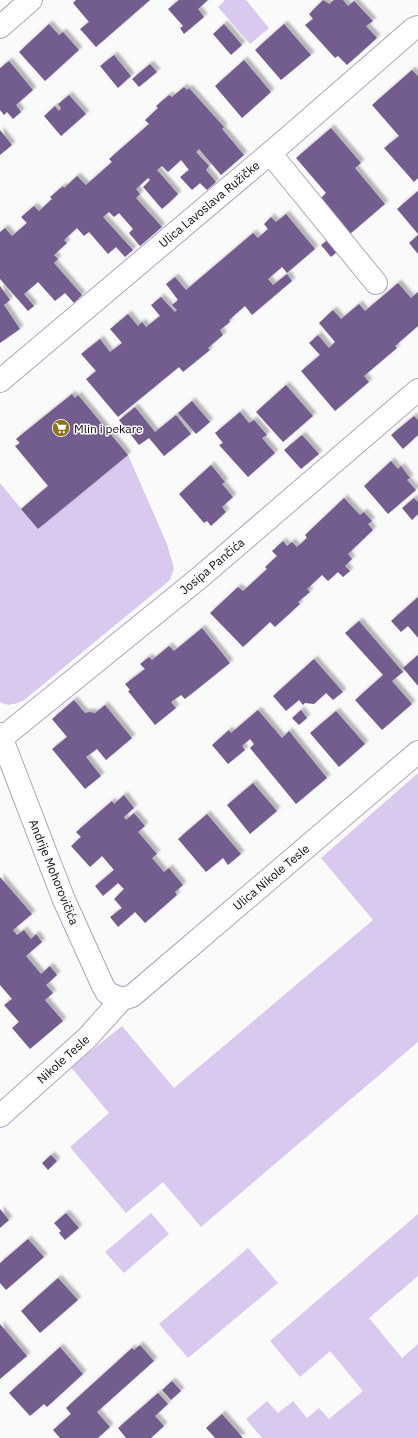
<svg xmlns="http://www.w3.org/2000/svg" width="418" height="1438" font-family="'IBM Plex Sans',sans-serif">
<defs>
<filter id="shadow"><feDropShadow dx="3.5" dy="-3.5" stdDeviation="1" flood-color="#0004"/></filter>
</defs>
<rect width="100%" height="100%" fill="#fafafa"/>
<!-- green -->
<path fill="#d9c9ee" d="M225,0H246L269,28L250,44L218,7Z
M128,455L167,544L174,568L170,580L23,701C15,704 8,707 0,702V483L38,529Z
M418,773V1042L201,1227L163,1182L126,1213L70,1147L109,1113L71,1067L122,1026L174,1088L373,920L321,858Z
M151,1213L169,1234L124,1273L105,1252Z
M418,1214V1276L369,1318L402,1358L418,1344V1438H262L246,1419L267,1401L278,1413L293,1401L307,1418L319,1408L329,1419L363,1391L330,1351L300,1377L270,1341Z
M248,1248L278,1283L188,1358L159,1324Z"/>
<!-- building -->
<path fill="#735b8e" filter="url(#shadow)" d="M76,0H150L96,47L80,29L89,22L73,3Z
M179,0H208L198,9L204,17L184,34L180,28L183,26L168,9Z
M323,0L329,4L334,0H343L348,6L354,1L373,21L366,26L377,38L347,65L338,56L335,58L305,25L313,19L309,14Z
M49,24L59,35L63,32L79,50L45,81L19,52Z
M224,24L242,45L231,55L213,34Z
M284,24L311,55L281,80L255,50Z
M114,55L131,76L118,88L100,66Z
M244,60L271,92L242,118L215,86Z
M9,61L33,90L16,105L21,112L13,119L7,112L4,115L0,110V68Z
M150,64L157,72L139,87L132,79Z
M412,70L418,76V178L414,182L384,148L399,136L372,105Z
M184,87L187,90L189,88L224,127L222,129L244,155L221,175L199,149L196,152L209,166L206,170L216,182L207,190L200,183L192,190L180,177L189,170L181,160L168,172L162,166L157,170L178,194L170,202L162,209L143,187L150,180L148,178L136,189L140,194L136,198L162,227L140,246L129,233L133,229L119,213L114,217L109,212L103,217L133,250L125,257L116,247L108,254L89,232L84,236L77,228L64,240L67,243L54,255L58,259L54,263L82,295L74,303L65,293L55,301L38,282L24,294L34,306L28,311L0,279V232L5,228L12,236L27,223L21,217L34,206L39,211L52,199L50,197L63,186L64,188L77,176L86,185L112,162L109,159L149,124L145,120L158,108L156,106L169,95L172,97Z
M69,95L86,114L61,136L44,116L55,106L59,111L61,108L58,104Z
M331,128L361,163L355,168L385,204L350,234L320,199L326,193L296,158Z
M0,130L12,145L0,155Z
M418,191V234L397,209Z
M286,214L315,249L287,273L282,267L268,279L273,285L287,274L292,281L252,315L245,306L229,320L230,322L220,330L223,335L208,348L210,350L183,372L179,367L118,417L86,379L96,371L81,354L100,339L110,352L122,343L110,329L128,314L138,326L142,322L146,327L160,316L151,305L161,297L175,312L177,310L172,305L178,300L166,284L175,277L186,290L253,233L258,238L268,229L264,224L271,217L276,222Z
M418,235V254L409,243Z
M329,239L338,251L331,257L321,245Z
M398,283L411,298L418,292V326L395,346L397,348L364,376L369,382L335,411L301,371L320,355L309,343L318,335L329,348L335,342L319,323L333,310L341,319L359,304L365,311Z
M0,286L10,300L4,305L20,329L0,343Z
M286,385L313,416L283,442L256,412Z
M72,394L75,398L78,395L128,455L38,529L21,509L48,486L15,446L20,443L16,439Z
M192,401L210,422L196,434L178,413Z
M135,407L155,432L176,415L191,434L164,456L149,438L139,445L119,420Z
M240,412L249,423L254,420L267,435L262,438L275,453L248,477L219,445L223,443L215,433Z
M414,416L418,420V435L403,449L391,435Z
M302,435L319,454L301,469L284,450Z
M391,461L398,469L401,466L410,478L407,480L416,490L388,514L364,486Z
M211,465L225,482L222,484L233,497L222,507L226,512L211,526L207,521L204,523L179,494Z
M344,498L360,515L364,512L372,521L368,524L373,530L348,554L352,559L345,566L350,571L343,577L338,572L328,581L322,575L307,589L310,592L298,602L300,604L275,627L270,622L243,647L210,613L238,587L243,591L267,569L265,567L277,556L272,551L283,541L287,546L292,542L297,547L307,538L305,535Z
M414,498L418,502V514L412,520L402,508Z
M418,597V638L408,626L401,632L391,621Z
M359,621L403,672L392,681L412,704L382,730L355,700L383,675L345,633Z
M202,628L230,663L185,699L181,695L171,702L176,708L155,725L128,691L130,690L125,684L145,669L140,664L149,657L152,660L169,646L174,651Z
M418,655V686L403,668Z
M314,659L343,692L333,700L326,693L314,704L305,703L303,705L299,700L286,711L273,696Z
M74,700L85,713L89,712L95,713L105,705L132,738L106,760L97,749L86,757L101,776L85,789L52,749L67,737L52,719Z
M258,710L282,738L289,731L327,778L296,804L250,748L254,744L250,739L242,746L245,750L228,764L212,745L229,730L231,733Z
M301,710L307,718L299,725L292,718Z
M336,711L365,744L339,767L310,733Z
M253,783L277,811L250,834L227,805Z
M124,795L134,808L124,817L126,820L134,813L145,826L138,832L157,854L152,858L164,872L169,868L183,885L175,892L177,895L145,923L135,912L118,927L110,917L122,908L114,899L124,889L118,883L103,896L95,886L114,870L102,856L90,867L71,846L81,837L76,832L112,801L114,804Z
M207,814L241,854L228,865L223,858L206,872L178,839Z
M0,877L32,914L13,930L17,935L24,930L31,939L36,934L42,942L26,956L41,974L50,966L57,975L46,985L53,993L45,1000L63,1021L30,1049L12,1028L19,1022L4,1005L12,999L0,985Z
M51,1155L57,1161L48,1170L42,1163Z
M0,1209L9,1220L0,1228Z
M66,1213L79,1228L65,1240L59,1233L61,1231L54,1223Z
M28,1239L44,1257L6,1290L0,1283V1263Z
M58,1278L78,1300L40,1333L21,1311Z
M0,1324L27,1356L0,1379Z
M140,1345L154,1361L97,1412L110,1427L98,1438H60L53,1430L71,1414L66,1408L132,1348L134,1350Z
M60,1347L83,1374L47,1407L44,1404L30,1416L9,1393Z
M172,1381L181,1391L171,1400L162,1390Z
M158,1393L168,1404L155,1416L164,1426L151,1438H126L118,1428Z
M222,1414L237,1431L243,1438H215L206,1428Z"/>
<g fill="none" stroke-linecap="round" stroke-linejoin="round">
<defs>
<path id="minor" d="M0,27L31,0
M270,153L376,283
M0,381L282,143L413,29L418,27
M0,734L64,900L103,986L107,993L122,999
M2,738L198,579L418,390
M122,999L132,996L418,752
M0,1116L87,1038L122,999"/>
</defs>
<!-- minor casing -->
<use href="#minor" stroke="#aea1c1" stroke-width="24"/>
<!-- minor -->
<use href="#minor" stroke="#fff" stroke-width="22"/>
</g>
<!-- icons -->
<defs>
<symbol id="supermarket-disc" viewBox="-11 -11 22 22"><circle r="9.5" fill="#897316" stroke="#fafafa"/><path d="M-6-5.5h2.5l.6 2H6L4.5 2H-2.5L-4.4-4H-6ZM-1.5 3.2a1.3 1.3 0 1 0 .1 0ZM3 3.2a1.3 1.3 0 1 0 .1 0Z" fill="#fff"/></symbol>
</defs>
<g fill-rule="evenodd">
<use href="#supermarket-disc" x="51" y="418" width="20" height="20"/>
</g>
<g text-anchor="middle" dominant-baseline="central" stroke-width="3" stroke-linejoin="round" paint-order="stroke">
<!-- street labels -->
<g font-size="12" fill="#100b16" stroke="#fafafa">
<text transform="translate(209 204) rotate(-40)">Ulica Lavoslava Ružičke</text>
<text transform="translate(212 566) rotate(-40)">Josipa Pančića</text>
<text transform="translate(54 872) rotate(68)">Andrije Mohorovičića</text>
<text transform="translate(271 877) rotate(-40)">Ulica Nikole Tesle</text>
<text transform="translate(63 1059) rotate(-42)">Nikole Tesle</text>
</g>
<!-- poi labels -->
<g font-size="12" fill="#100b16" stroke="#fafafa" text-anchor="start">
<text x="74" y="428">Mlin i pekare</text>
</g>
</g>
</svg>
